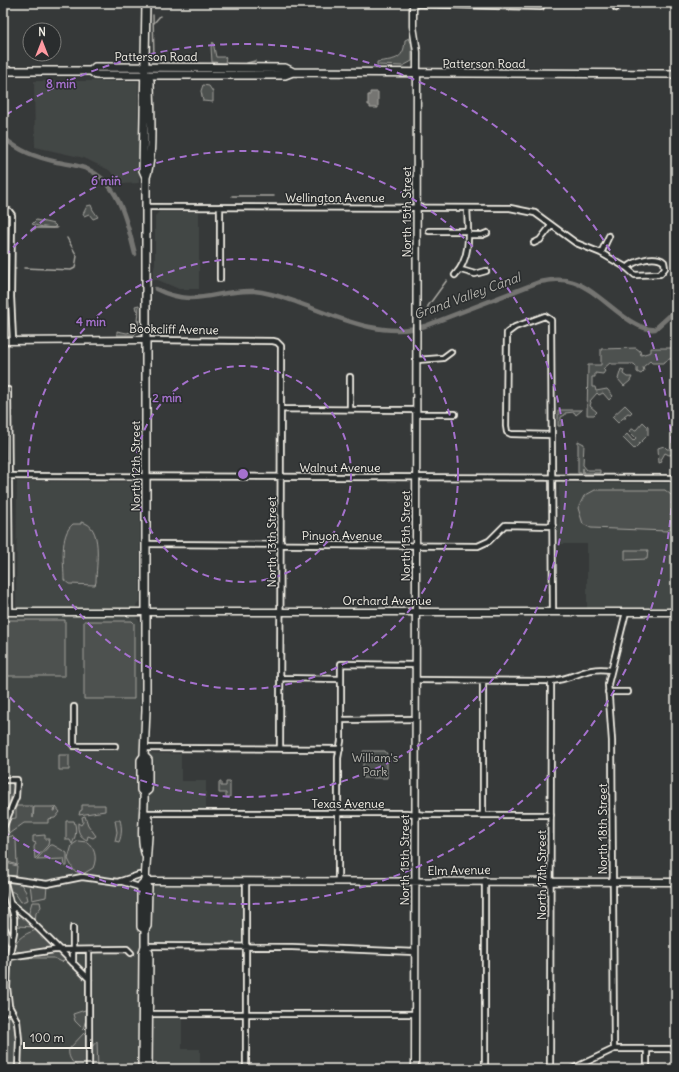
<svg xmlns="http://www.w3.org/2000/svg" width="679" height="1072" font-family="Delius,sans-serif">
<rect width="100%" height="100%" fill="#363939"/>
<filter id="ink" filterUnits="userSpaceOnUse"><feTurbulence type="fractalNoise" baseFrequency=".025" numOctaves="2"/><feDisplacementMap in="SourceGraphic" scale="8" xChannelSelector="R" yChannelSelector="G"/><feConvolveMatrix kernelMatrix="1 2 1 2 8 2 1 2 1" color-interpolation-filters="sRGB"/></filter>
<g filter="url(#ink)">
<!-- built -->
<path fill="#434645" d="M34,81H138L139,183L122,184L109,170L84,158L35,147Z
M159,212H199V289H179L158,280H152L155,263V216Z
M17,481L140,482V601L136,606V617L141,623L140,753L181,754V781H206V810H140V885L239,886L243,889V940L241,942L140,943V1020H152L155,1018H182V1049H200V1069H3V617H16Z
M561,483H676V608H587V544H558L559,485Z"/>
<!-- green -->
<path fill="#4e514f" stroke="#a1a19c" d="M409,38L412,45V61L403,66L377,65V62C392,59 404,62 405,40Z
M213,42L216,57H226L225,63L212,62L211,47Z
M203,85L209,86L213,92V102L203,101L201,91Z
M91,205L93,210L98,217L93,219L89,214L84,216L83,214L87,206Z
M36,220L54,224L56,226L53,228C46,227 39,227 32,224Z
M139,305L138,331L134,335H117V331L127,333L133,331V333L136,325H138V321H137L138,310H136L135,306Z
M636,348L640,351L641,355L651,352V348H676V359H669L663,363H652L650,361L643,367L644,371L641,374L637,372V367L634,364H612L610,363L603,369L605,371L603,374L595,373V377H592V387H595L596,391L607,389L613,396L609,400L603,393L599,395L597,393L590,401L591,402L590,406L597,412L594,415H587L588,365H601V349Z
M621,369L624,370L623,374L627,377H632L630,381L624,386L618,379Z
M625,405L632,412L630,414L628,413L624,416L626,418H623L618,423L612,417Z
M558,410H582L576,415L574,412L565,413V415L561,417V426H558Z
M643,422L648,427V435L634,449L623,438L627,434L633,441L636,438L629,431L632,429L636,430Z
M578,441L584,444L583,465L587,470H600V473H583V468V473H578Z
M676,445V454L669,455L665,453L661,460L662,462L659,463L658,448L664,446L667,449H675Z
M595,490H665L676,499C676,512 679,523 667,531L591,528L583,524L578,508L584,496Z
M81,522C104,525 96,565 96,582L95,585L69,584L64,580C64,564 59,535 73,524H81Z
M625,550H648L647,559L625,560Z
M3,620H65V676H3Z
M84,621H132L134,623V699H84Z
M363,751H385L387,754V778H363Z
M59,755H69V770H59Z
M3,782H11L14,787L7,810L3,812Z
M219,782H221V786H226V782H230V797H226V793H219Z
M82,805H105V811L79,815L80,811L82,810Z
M16,806H33V818L34,807H54L53,811H55L56,807L60,812L55,818L48,819V823H24L10,833L5,828L9,819L16,818Z
M85,816L88,825L96,836L93,838L88,836L87,840C80,837 77,831 78,823L81,825L83,822L82,817Z
M115,820H120C122,827 122,835 119,842L115,841L117,832Z
M66,821H74C77,829 76,837 72,844L70,840H66Z
M45,835V839H49L48,845L35,859L34,847L36,843L33,842V836Z
M12,836L16,840L17,865L3,860V838Z
M78,841L87,842C94,847 98,857 93,868L83,874L74,871L68,859L72,845Z
M50,845H53L67,853V866H65L64,859L36,860Z
M3,862L17,866L16,876L5,875Z
M11,881H19L26,892L28,900L21,902L15,893L9,890L8,884Z
M30,884L47,886L46,897L32,900Z
M32,902H40L41,907L36,913L35,922L28,916Z
M22,914L34,926V927L16,926V919L20,917Z
M38,930L57,948L24,953L13,950C14,939 29,931 38,930Z
M58,952L66,958L62,962L54,958H24L25,956Z
M3,957L7,958L6,1000L3,1006Z
M85,1010L87,1016L83,1029L75,1021L73,1014Z
M9,1012C19,1021 20,1058 14,1069H3V1014Z
M84,1033L87,1035L88,1069C76,1069 67,1059 69,1049Z
M97,1041L98,1069H91V1048Z"/>
<!-- water -->
<path fill="#757572" stroke="#a8a7a1" d="M370,92H378V108H370V105H368V95H370Z"/>
<g fill="none" stroke-linecap="round" stroke-linejoin="round">
<!-- stream -->
<path stroke="#a8a7a1" stroke-width="1.5" d="M153,15L154,59
M154,23L160,16
M247,63L255,61
M232,196H274
M31,230L36,228H57
M24,268L71,270L75,268L77,256L67,238
M15,269H16
M427,311L428,306L447,280"/>
<!-- canal -->
<path stroke="#757572" stroke-width="4.5" d="M3,137C20,152 36,157 57,162C67,164 78,165 87,169C120,183 127,223 135,254
M156,289C196,309 216,289 254,291C269,292 282,297 296,302C337,317 381,339 425,326L539,282C551,280 561,278 573,282C600,290 630,332 655,329L676,310"/>
<defs>
<path id="street" d="M413,4L541,7
M616,8L618,3
M146,207L510,208L535,213L576,243L601,253L627,268L635,275L660,274L665,268L664,262C655,254 634,261 627,268
M220,207V279
M3,210L9,211L12,215L11,297L13,340
M429,231H468
M468,235H482L487,233
M534,243L540,240L551,226
M601,253L609,236
M461,270L475,274L486,271
M455,275C472,257 468,231 467,208
M146,340L273,341L277,342L281,346L280,748
M417,360L443,358L451,352
M8,390L10,612
M281,409L416,410
M350,409V377
M416,414H455
M551,435L511,434L507,432L506,426L507,333L515,327L545,316L551,320L553,612
M3,476L676,478
M146,544L478,546L489,541L505,525L553,526
M280,678L341,679
M416,680L551,681C576,679 583,666 611,670
M483,681V815
M608,692H628
M74,707V746H115
M341,720L416,719
M145,748L340,749
M3,780H17L16,797L3,828
M145,813H406L425,815H551
M3,875L14,918V932L8,964L7,987L9,1006L17,1021L19,1040L18,1069
M3,878L47,884L82,877L118,882L139,875
M338,880V758L341,741V664L416,665
M120,881L139,887
M246,881V1069
M11,904L26,916L89,979
M73,928V963
M5,929L10,942
M145,946L292,947L415,952
M89,950V1069
M9,957L54,950L127,949L131,953
M3,1007L8,999
M3,1012L11,1010
M146,1014H415
M614,1049L612,741L608,684L626,612
M647,1049V1069
M485,1069V880
M550,1069L551,681
M572,1069L614,1049H676"/>
<path id="secondary" d="M413,3V26L417,52L415,1069
M3,341L146,340
M3,612H676
M145,881L676,882"/>
<path id="primary" d="M146,3L143,170L146,177
M3,71H91L95,67L285,68L293,72
M91,71L96,75H285L293,72L676,74
M144,756L146,710V177C154,157 150,104 150,81L146,75
M144,793L148,790V760L144,756L141,760V790L144,793C145,815 139,835 146,856
M145,813L149,821L145,881
M145,929L141,927V885L145,881L148,887L147,926L145,929V946L149,953L148,1069
M142,1069L143,953L145,946"/>
</defs>
<!-- street casing -->
<use href="#street" stroke="#f4f1e8" stroke-width="8"/>
<!-- secondary casing -->
<use href="#secondary" stroke="#f4f1e8" stroke-width="9"/>
<!-- primary casing -->
<use href="#primary" stroke="#f4f1e8" stroke-width="10"/>
<!-- street -->
<use href="#street" stroke="#2a2d2e" stroke-width="4.5"/>
<!-- secondary -->
<use href="#secondary" stroke="#2a2d2e" stroke-width="6"/>
<!-- primary -->
<use href="#primary" stroke="#2a2d2e" stroke-width="7"/>
</g>
</g>
<!-- distance rings -->
<g fill="none" stroke="#a571cd" stroke-width="2" stroke-dasharray="7 5">
<circle cx="243" cy="474" r="108"/>
<circle cx="243" cy="474" r="215"/>
<path d="M5 256A323 323 0 1 1 5 692"/>
<path d="M6 115A430 430 0 1 1 6 833"/>
</g>
<g text-anchor="middle" dominant-baseline="central" stroke-width="3" stroke-linejoin="round" paint-order="stroke">
<!-- street labels -->
<g font-size="12" fill="#f4f1e8" stroke="#2a2d2e">
<text x="156" y="56">Patterson Road</text>
<text x="484" y="63">Patterson Road</text>
<text x="335" y="197">Wellington Avenue</text>
<text transform="translate(406 212) rotate(-90)">North 15th Street</text>
<text transform="translate(174 329) rotate(1)">Bookcliff Avenue</text>
<text transform="translate(135 466) rotate(-90)">North 12th Street</text>
<text x="340" y="467">Walnut Avenue</text>
<text x="342" y="535">Pinyon Avenue</text>
<text transform="translate(405 536) rotate(-90)">North 15th Street</text>
<text transform="translate(271 542) rotate(-90)">North 13th Street</text>
<text x="387" y="600">Orchard Avenue</text>
<text x="348" y="803">Texas Avenue</text>
<text transform="translate(602 829) rotate(-90)">North 18th Street</text>
<text transform="translate(404 860) rotate(-90)">North 15th Street</text>
<text transform="translate(459 870) rotate(-1)">Elm Avenue</text>
<text transform="translate(541 875) rotate(-90)">North 17th Street</text>
</g>
<!-- park labels -->
<g font-size="12" fill="#bab9b2" stroke="#2a2d2e">
<text x="375" y="757">William's<tspan x="375" dy="14">Park</tspan></text>
</g>
<!-- water labels -->
<g font-size="13" font-style="italic" fill="#b4b3ad" stroke="#2a2d2e">
<text transform="translate(467 296) rotate(-20)">Grand Valley Canal</text>
</g>
</g>
<circle cx="243" cy="474" r="6" fill="#a571cd" stroke="#2a2d2e" stroke-width="2"/>
<g font-size="12" text-anchor="middle" font-weight="bold" fill="#a571cd" stroke="#2a2d2e" stroke-width="3" stroke-linejoin="round" paint-order="stroke">
<text x="61" y="88">8 min</text>
<text x="106" y="185">6 min</text>
<text x="91" y="326">4 min</text>
<text x="167" y="402">2 min</text>
</g>
<!-- margin -->
<rect width="679" height="1072" fill="none" stroke="#2a2d2e" stroke-width="16"/>
<rect x="8" y="8" width="663" height="1056" fill="none" stroke="#f4f1e8" stroke-width="1.5" filter="url(#ink)"/>
<!-- north arrow -->
<g transform="translate(42 42)"><circle r="19" fill="#2a2d2e" stroke="#7b7b78"/>
<path d="M0-3L7 15L0 10L-7 15Z" fill="#ff9aa2"/>
<text y="-6" font-size="11" font-weight="bold" text-anchor="middle" fill="#f4f1e8">N</text>
</g>
<!-- scale -->
<path d="M24 1042v6h67v-6" fill="none" stroke="#f4f1e8" stroke-width="2"/>
<text x="30" y="1042" font-size="12" fill="#f4f1e8" stroke="#2a2d2e" stroke-width="3" paint-order="stroke">100 m</text>
</svg>
